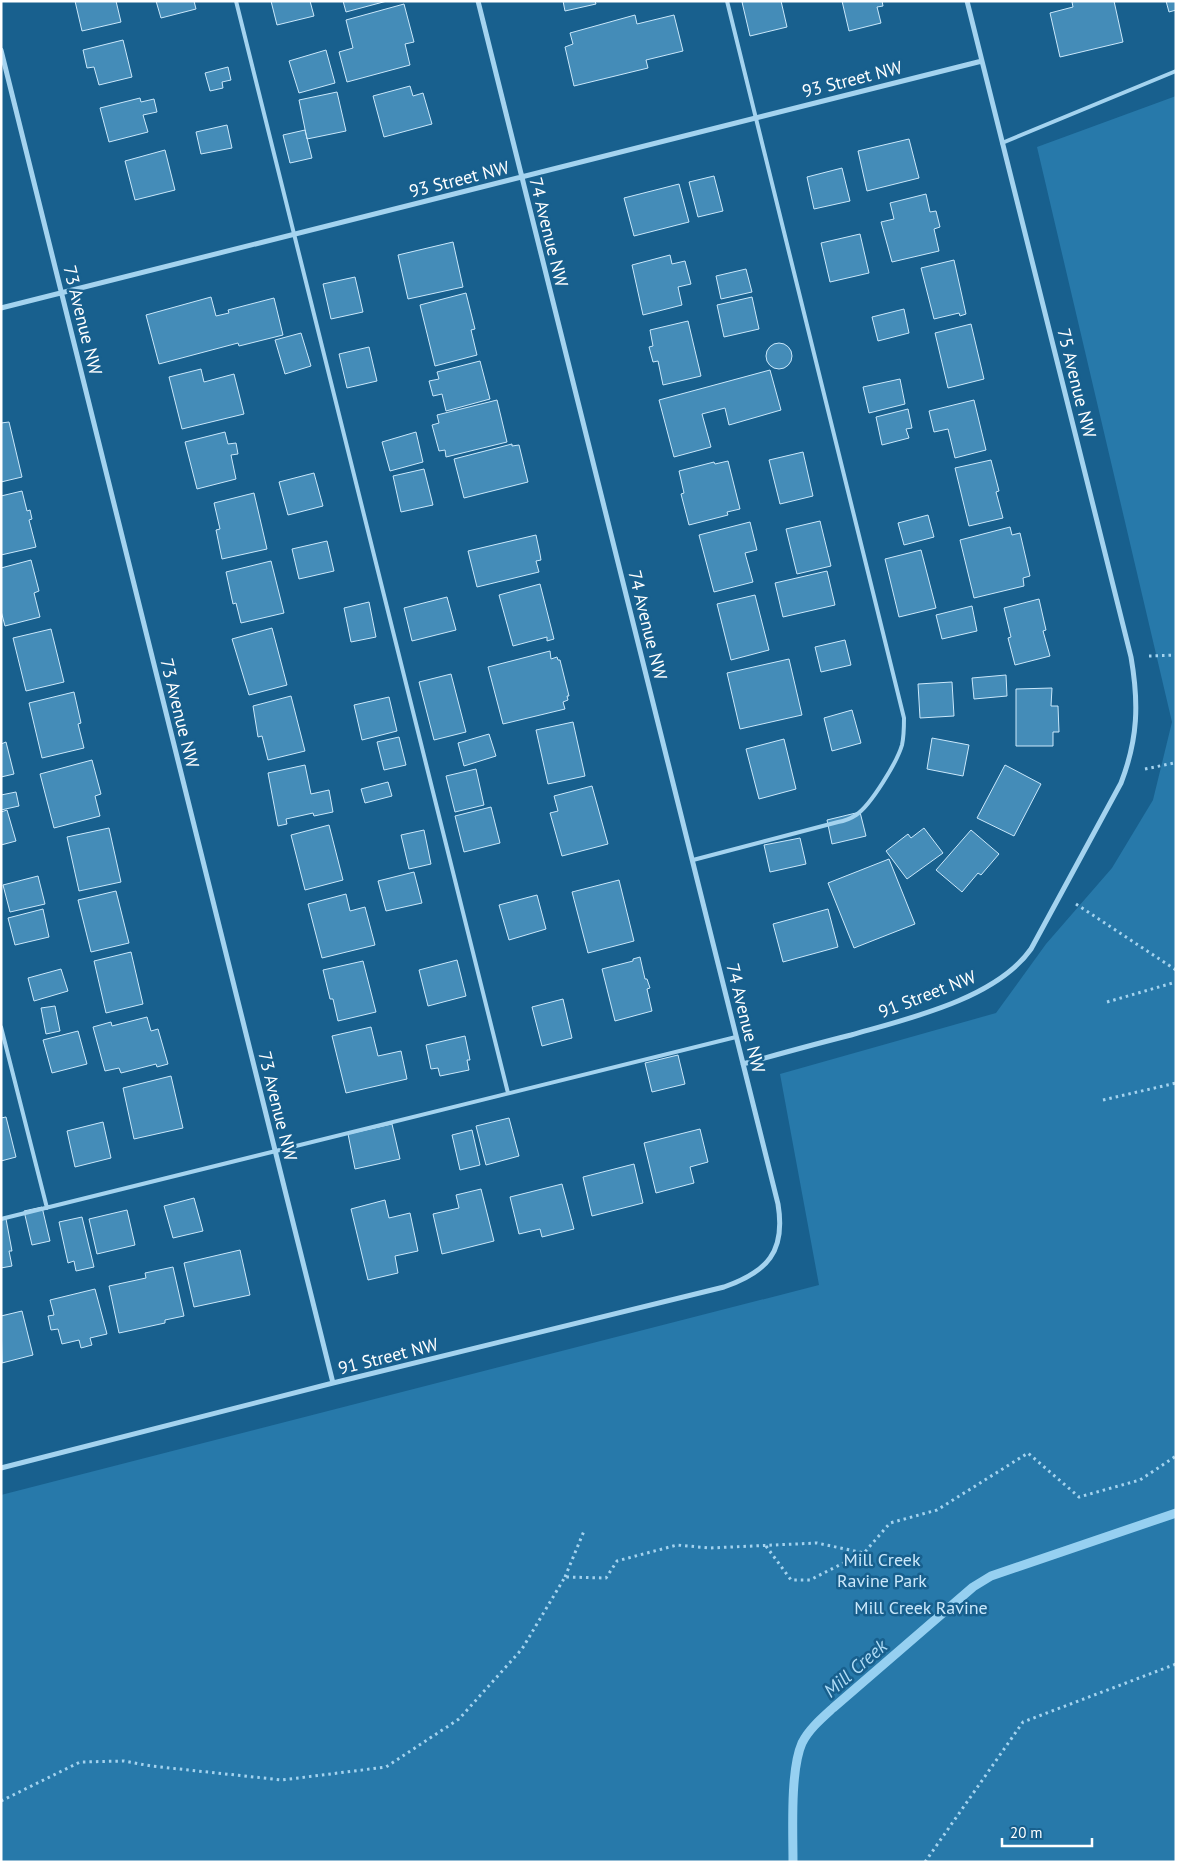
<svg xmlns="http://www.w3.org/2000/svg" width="1177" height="1863" font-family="'PT Sans',sans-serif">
<rect width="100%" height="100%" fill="#18608e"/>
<!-- green -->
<path fill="#2779aa" d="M1176,96V1862H1V1495L819,1285L780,1074L996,1013L1046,944L1112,868L1153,800L1172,722L1037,147Z"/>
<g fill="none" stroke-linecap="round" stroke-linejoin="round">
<!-- stream -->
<path stroke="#96d0f1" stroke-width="9" d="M793,1862C793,1831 790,1770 802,1743C809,1729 822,1718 833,1708L973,1587L991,1576L1176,1513"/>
</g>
<!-- building -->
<path fill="#448cb8" stroke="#cae8fb" d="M75,1H116L121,22L82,31Z
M156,1H194L196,9L161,18Z
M271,1H310L314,16L277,25Z
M343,1H387L346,12Z
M563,1H595L596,4L565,11Z
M745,1H781L787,27L750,36L742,2Z
M842,1H882L883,6L877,7L881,23L849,31Z
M1114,1L1123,42L1060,57L1050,13L1073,7L1072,2L1074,1Z
M1166,1H1176V10L1169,12Z
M404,4L414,42L405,44L410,65L347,82L339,52L353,48L346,20Z
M635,15L637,24L674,15L683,51L646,60L648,68L574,86L565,47L573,44L570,33Z
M123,40L132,77L99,85L94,67L87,68L83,50Z
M326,50L335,83L299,93L289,61Z
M228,67L231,80L222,82L223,88L210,91L205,73Z
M410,86L413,96L423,93L432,124L384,137L373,96Z
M337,92L346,131L307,139L299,100Z
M140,98L141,102L154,99L157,112L143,115L148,132L109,142L100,108Z
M227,125L232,148L201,154L196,132Z
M305,130L312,158L290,163L283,135Z
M909,139L919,178L867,191L858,151Z
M165,150L175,190L135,200L125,161Z
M842,168L850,201L814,209L807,177Z
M714,176L723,211L698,217L689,182Z
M679,184L689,222L634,236L624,198Z
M926,194L930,212L936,211L940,227L934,229L939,251L892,262L881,222L894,219L890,203Z
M860,234L869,273L830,282L821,243Z
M453,242L463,287L408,299L398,255Z
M670,255L672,264L685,261L691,284L678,287L682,305L643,315L632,265Z
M954,260L966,314L960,316L959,313L934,319L921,268Z
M746,269L752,292L721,299L716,276Z
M355,277L363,312L331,319L323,284Z
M466,293L475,329L471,330L477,355L435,366L420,305Z
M211,297L216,316L229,313L228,310L274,298L283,335L239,346L238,343L159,364L146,315Z
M752,297L759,329L724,337L717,305Z
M904,309L909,333L878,341L872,317Z
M688,321L701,376L663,385L658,361L653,362L649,347L653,346L650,330Z
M971,324L984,379L948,388L935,333Z
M301,333L311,366L285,374L275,340Z
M766 356a13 13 0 1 1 26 0a13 13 0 1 1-26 0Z
M369,347L377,381L347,388L339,354Z
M480,361L490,399L446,411L442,394L433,396L429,381L439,379L437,372Z
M201,369L204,382L234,374L244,414L182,429L169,377Z
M770,370L781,410L729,425L725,408L702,414L711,447L674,457L659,400Z
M900,379L905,404L869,413L863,387Z
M497,400L507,442L446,457L445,450L439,451L432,425L439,423L437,415Z
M974,400L986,450L955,458L948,429L934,432L929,411Z
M908,409L912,428L906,429L909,438L882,445L876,417Z
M9,422L22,477L1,482V423Z
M225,432L228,444L236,443L238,454L231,455L236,479L197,489L185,442Z
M416,432L423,462L390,471L382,442Z
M512,444V446L519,445L528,482L464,498L454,459Z
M803,452L813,496L780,504L769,460Z
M991,460L999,491L996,492L1003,518L969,526L955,468Z
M728,461L740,509L727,512L728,515L689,525L681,494L684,493L679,471L714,462L715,464Z
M424,469L433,505L401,512L393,476Z
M314,473L323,506L288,515L279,482Z
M22,491L27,511L30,510L32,519L29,520L36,547L1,555V496Z
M254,493L267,549L222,559L216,530L220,529L214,503Z
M928,515L934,537L904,545L898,523Z
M820,521L831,566L797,574L786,529Z
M750,522L757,550L745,553L753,582L714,592L699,535Z
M1010,527L1012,535L1020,533L1030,576L1023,578L1024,586L974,598L960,540Z
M536,535L540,554L541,560L536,561L539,572L477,587L468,551Z
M327,541L334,571L299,579L292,549Z
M921,550L936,608L899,617L885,559Z
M31,560L39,591L34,593L40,617L5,626L1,611V568Z
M271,561L284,613L241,623L236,603L233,604L226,572Z
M827,571L835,605L783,617L775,583Z
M540,584L554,639L547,641V637L513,646L499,595Z
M755,595L769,650L731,660L717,604Z
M447,597L456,630L412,641L404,608Z
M1039,599L1046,630L1043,631L1050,656L1015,665L1008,638L1011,637L1004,608Z
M369,602L376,637L351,642L344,608Z
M972,606L977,631L942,639L936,615Z
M272,628L287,685L249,695L232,639Z
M51,629L64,682L26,691L13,638Z
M845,640L851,665L821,672L815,647Z
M550,651L551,659L557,657L558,660H560L569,696H567L568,700L563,702L565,709L503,724L488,667Z
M789,659L802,715L740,729L727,673Z
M451,674L466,732L434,740L419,682Z
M1006,675L1007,696L974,699L972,678Z
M952,682L954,716L920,718L918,684Z
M1052,688L1051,706H1058L1059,732H1053V746H1016V689Z
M74,692L81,723L78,724L84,748L42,758L29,703Z
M291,696L305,751L268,760L262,736L258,737L253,706Z
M389,697L397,731L362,740L354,705Z
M852,710L861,743L832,751L824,718Z
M573,722L585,776L548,784L536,730Z
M489,734L496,756L464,766L458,743Z
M399,737L406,765L384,770L377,742Z
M932,738L969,745L963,776L927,769Z
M784,739L796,789L759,799L746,749Z
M6,742L14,774L1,777V744Z
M92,760L101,794L95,796L100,816L54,828L40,774Z
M305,765L311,794L329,790L333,812L314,816L313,813L286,819L287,824L278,826L268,773Z
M1005,765L1041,784L1014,836L977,818Z
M476,769L484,805L455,812L446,776Z
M388,782L392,796L365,803L361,789Z
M592,786L608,844L562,856L550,813L558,811L554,796Z
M16,792L19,806L1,810V795Z
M491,807L500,843L464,852L455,816Z
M7,810L16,841L1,845V812Z
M860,812L866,836L832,844L827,820Z
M329,825L343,880L305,890L291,835Z
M109,828L121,882L79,891L67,837Z
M924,828L943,853L907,879L886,851L908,834L911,838Z
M424,830L431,864L409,869L401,835Z
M971,830L999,854L981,875L978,873L962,892L936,870Z
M800,838L806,864L770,872L764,845Z
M889,859L915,924L854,948L828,883Z
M414,872L422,903L386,911L378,881Z
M38,876L45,904L10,912L3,885Z
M619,880L634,941L588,953L572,892Z
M116,891L129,943L91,952L78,900Z
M346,894L350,911L365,907L375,945L322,958L308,904Z
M537,895L546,929L509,940L499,905Z
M43,909L49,937L15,945L8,918Z
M828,909L838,947L783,962L773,924Z
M131,952L143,1004L106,1013L94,961Z
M640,957L645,979H647L650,988L647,989L652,1011L615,1021L602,969L633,961V959Z
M457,960L466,996L428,1006L419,970Z
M363,961L376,1012L338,1021L333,999H330L323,970Z
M61,969L68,991L34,1001L28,978Z
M563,999L572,1038L542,1046L532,1007Z
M55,1006L60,1031L46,1034L41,1008Z
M147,1017L151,1031L158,1029L168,1064L157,1067L156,1064L121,1073L119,1068L105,1071L93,1027L111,1022L112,1026Z
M371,1027L378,1056L401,1051L407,1079L346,1093L332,1036Z
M78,1031L87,1064L52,1073L43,1040Z
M465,1036L470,1060H467L469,1070L440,1076L438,1068L431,1069L426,1045Z
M678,1055L685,1084L652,1092L645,1063Z
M171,1076L183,1128L134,1139L123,1088Z
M6,1117L16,1157L1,1161V1118Z
M509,1118L519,1156L486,1165L476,1126Z
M103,1122L111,1158L75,1167L67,1131Z
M392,1124L400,1159L355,1169L348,1134Z
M700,1129L708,1162L690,1167L694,1183L656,1193L644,1143Z
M472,1130L480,1165L460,1170L452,1135Z
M634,1164L643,1203L592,1216L583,1177Z
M562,1184L574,1229L542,1237L540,1229L519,1234L510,1197Z
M481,1189L494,1241L442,1254L433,1214L459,1208L456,1195Z
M194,1198L203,1231L173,1238L164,1206Z
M385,1200L389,1218L410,1213L418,1251L395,1256L398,1273L368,1280L351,1209Z
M42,1207L50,1241L32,1245L24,1211Z
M127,1210L135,1245L97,1254L89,1219Z
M82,1217L94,1267L76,1271L74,1261L68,1263L59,1222Z
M6,1219L12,1251H9L12,1266L1,1268V1220Z
M240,1250L250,1295L194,1307L184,1263Z
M173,1267L184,1316L165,1320V1323L119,1333L109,1286L146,1278L145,1273Z
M95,1289L107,1334L90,1338L92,1345L81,1348L79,1340L62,1344L58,1329L51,1330L48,1316L54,1315L50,1300Z
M22,1311L33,1355L2,1363L1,1316Z"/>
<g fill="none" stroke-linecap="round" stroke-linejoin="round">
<!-- path -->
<path stroke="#a4d3ef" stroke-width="3" stroke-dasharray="2.5 4" stroke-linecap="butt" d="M1149,656L1176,655
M1145,769L1174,763L1176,761
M1076,904L1176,970
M1107,1002L1176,982
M1103,1100L1176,1083
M766,1546L791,1580H810L863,1553
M565,1577L584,1531
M1,1801L80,1762L124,1761L151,1766L282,1780L386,1767L459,1719L522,1649L565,1577L606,1578L617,1561L677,1545L710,1548L817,1543L864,1553L890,1523L937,1510L1028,1453L1079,1497L1140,1480L1176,1456
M925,1862L1023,1722L1176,1664"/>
<!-- service -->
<path stroke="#a4d3ef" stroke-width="4" d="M236,1L508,1093
M1002,143L1176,71
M693,860L838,822C844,821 850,819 856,815C871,805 897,762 902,745C904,736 904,728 904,718L727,1
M1,1027L47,1208
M1,1219L736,1037"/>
<!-- minor -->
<path stroke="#a4d3ef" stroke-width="5" d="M1,50L333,1383
M1,308L982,61
M743,1064C779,1054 815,1044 851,1035C907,1019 996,999 1031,949L1121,783C1138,739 1139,703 1131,657L967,1
M1,1468L333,1383L724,1287C767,1272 786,1252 778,1204L478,1"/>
</g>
<g text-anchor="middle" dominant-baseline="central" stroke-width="5" stroke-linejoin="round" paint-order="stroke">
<!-- street labels -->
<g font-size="18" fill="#fff" stroke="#18608e">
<text transform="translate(852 79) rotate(-14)">93 Street NW</text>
<text transform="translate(459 179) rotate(-14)">93 Street NW</text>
<text transform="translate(549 232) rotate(76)">74 Avenue NW</text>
<text transform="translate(83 320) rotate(76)">73 Avenue NW</text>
<text transform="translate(1077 383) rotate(76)">75 Avenue NW</text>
<text transform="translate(648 625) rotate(76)">74 Avenue NW</text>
<text transform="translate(180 713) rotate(76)">73 Avenue NW</text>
<text transform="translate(927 994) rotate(-21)">91 Street NW</text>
<text transform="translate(746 1018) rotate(76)">74 Avenue NW</text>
<text transform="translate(278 1106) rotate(76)">73 Avenue NW</text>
<text transform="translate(388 1356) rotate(-14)">91 Street NW</text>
</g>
<!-- park labels -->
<g font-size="18" fill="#cae8fb" stroke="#18608e">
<text x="882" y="1559">Mill Creek<tspan x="882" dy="21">Ravine Park</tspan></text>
<text x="921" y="1607">Mill Creek Ravine</text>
</g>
<!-- water labels -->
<g font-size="19" font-style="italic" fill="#afdcf6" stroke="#18608e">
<text transform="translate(855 1668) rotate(-41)">Mill Creek</text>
</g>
</g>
<!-- border -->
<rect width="1177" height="1863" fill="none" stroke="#ffffff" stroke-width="5"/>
<!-- scale -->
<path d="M1002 1838v8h90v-8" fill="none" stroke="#ffffff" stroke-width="2.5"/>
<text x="1010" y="1838" font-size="15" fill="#ffffff" stroke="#18608e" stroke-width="4" paint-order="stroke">20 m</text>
</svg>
